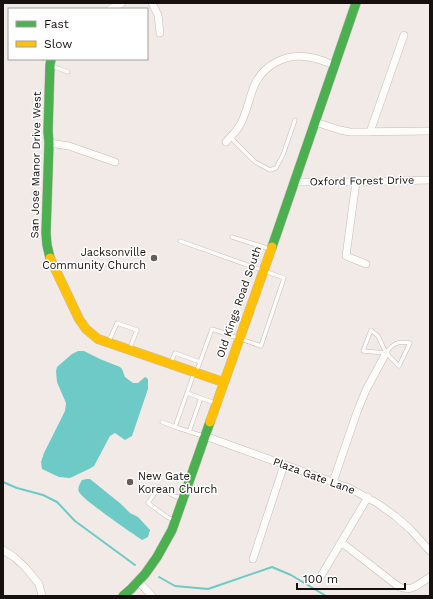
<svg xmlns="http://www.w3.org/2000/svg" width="433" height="599" font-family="'Work Sans',sans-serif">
<rect width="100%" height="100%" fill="#f2eae7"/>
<!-- water -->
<path fill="#6ecac6" d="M78,351H84L100,359L120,367L122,369L125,377L133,383H138L145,377L148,379V389L132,436L125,440L115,433L110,436L94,466L89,469L70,478L59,477L42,469L41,462L44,453L65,411L66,403L57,382L56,371L57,367L72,354Z
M87,479H90L121,504L130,513L138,517L150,530L148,537L142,540C132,533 83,500 79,492C77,488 80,484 82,480Z"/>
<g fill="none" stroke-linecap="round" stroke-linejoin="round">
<!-- stream -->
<path stroke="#6ecac6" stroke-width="2" d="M3,482L17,488L43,495L57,502L75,521L135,565
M159,577L175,586L208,589L272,567L291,575L326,596"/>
<defs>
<path id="lane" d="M52,66L68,72
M230,137L255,162L270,170L276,168L283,155L295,120
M232,237L270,249
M180,241L284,278L261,346L212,329L196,373
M57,270L70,264
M109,341L117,323L137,330L129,350
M386,353L363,351L371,330L378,336L386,353L399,366L410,343C398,341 393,343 386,353
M170,364L175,353L200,362
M194,373L187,393L215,403
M187,393L175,427L203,436
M162,422L175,427
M189,432L201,398
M174,520L167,517L148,503L159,487L174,496L182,498"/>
<path id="street" d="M152,3L158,15L160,33
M110,9L122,3
M315,122L340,130L350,132L430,131
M370,132L404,35
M226,142C231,136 237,131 240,125C247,113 249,97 255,84C264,65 286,53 308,57C317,58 326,62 334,65
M49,143L69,146L115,162
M294,182H356L430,180
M356,182L346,256L366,264
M205,436L349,488L377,503L395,516L410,529L430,551
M333,482L357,412L366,390L386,353
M341,542L399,587C413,592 418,584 430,577
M3,550L14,557L25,567L39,584L42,596
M253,559L284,465
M321,576L368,497
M138,581L152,596"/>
<path id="fast" d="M272,247L356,3
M50,258L47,245L46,233L49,143L48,132L50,65L51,59
M123,596L131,589L145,574L157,557L172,530L210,422"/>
<path id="slow" d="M50,258L79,319L86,329L98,339L223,382
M210,422L272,247"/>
</defs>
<!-- lane casing -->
<use href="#lane" stroke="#c2bcb9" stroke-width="4.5"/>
<!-- street casing -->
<use href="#street" stroke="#c2bcb9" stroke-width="8"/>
<!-- fast casing -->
<use href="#fast" stroke="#c2bcb9" stroke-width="10"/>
<!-- slow casing -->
<use href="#slow" stroke="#c2bcb9" stroke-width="10"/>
<!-- lane -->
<use href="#lane" stroke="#fdfcfb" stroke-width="3.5"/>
<!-- street -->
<use href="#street" stroke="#fdfcfb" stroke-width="7"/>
<!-- fast -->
<use href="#fast" stroke="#4caf50" stroke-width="9"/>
<!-- slow -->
<use href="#slow" stroke="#ffc107" stroke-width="9"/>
</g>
<!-- markers -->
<g fill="#635d5b" stroke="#fff" stroke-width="1.5">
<circle cx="154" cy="258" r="4"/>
<circle cx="130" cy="482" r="4"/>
</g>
<g text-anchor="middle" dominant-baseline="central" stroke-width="3" stroke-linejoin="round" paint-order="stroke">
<!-- street labels -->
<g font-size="11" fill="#16110f" stroke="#fff">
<text transform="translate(36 165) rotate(-89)">San Jose Manor Drive West</text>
<text transform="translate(362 181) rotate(-1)">Oxford Forest Drive</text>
<text transform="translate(239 302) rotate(-71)">Old Kings Road South</text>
<text transform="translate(314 476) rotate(20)">Plaza Gate Lane</text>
</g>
<!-- poi labels -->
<g font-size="11" fill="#16110f" stroke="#fff" text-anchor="end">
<text x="146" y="252">Jacksonville<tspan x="146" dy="13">Community Church</tspan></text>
<text x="138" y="476" text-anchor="start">New Gate<tspan x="138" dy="13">Korean Church</tspan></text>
</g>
</g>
<!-- border -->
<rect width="433" height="599" fill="none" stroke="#16110f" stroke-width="8"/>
<!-- legend -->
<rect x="8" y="8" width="140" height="52" fill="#ffffff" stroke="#a2a09f"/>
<rect x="16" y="21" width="20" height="6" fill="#4caf50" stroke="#a2a09f"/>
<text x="44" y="28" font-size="12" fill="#16110f">Fast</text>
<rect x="16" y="41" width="20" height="6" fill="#ffc107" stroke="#a2a09f"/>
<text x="44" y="48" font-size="12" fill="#16110f">Slow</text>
<!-- scale -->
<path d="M297 583v6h108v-6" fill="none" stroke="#16110f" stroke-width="2"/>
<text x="303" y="583" font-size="12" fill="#16110f" stroke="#ffffff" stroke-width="3" paint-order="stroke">100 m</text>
</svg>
